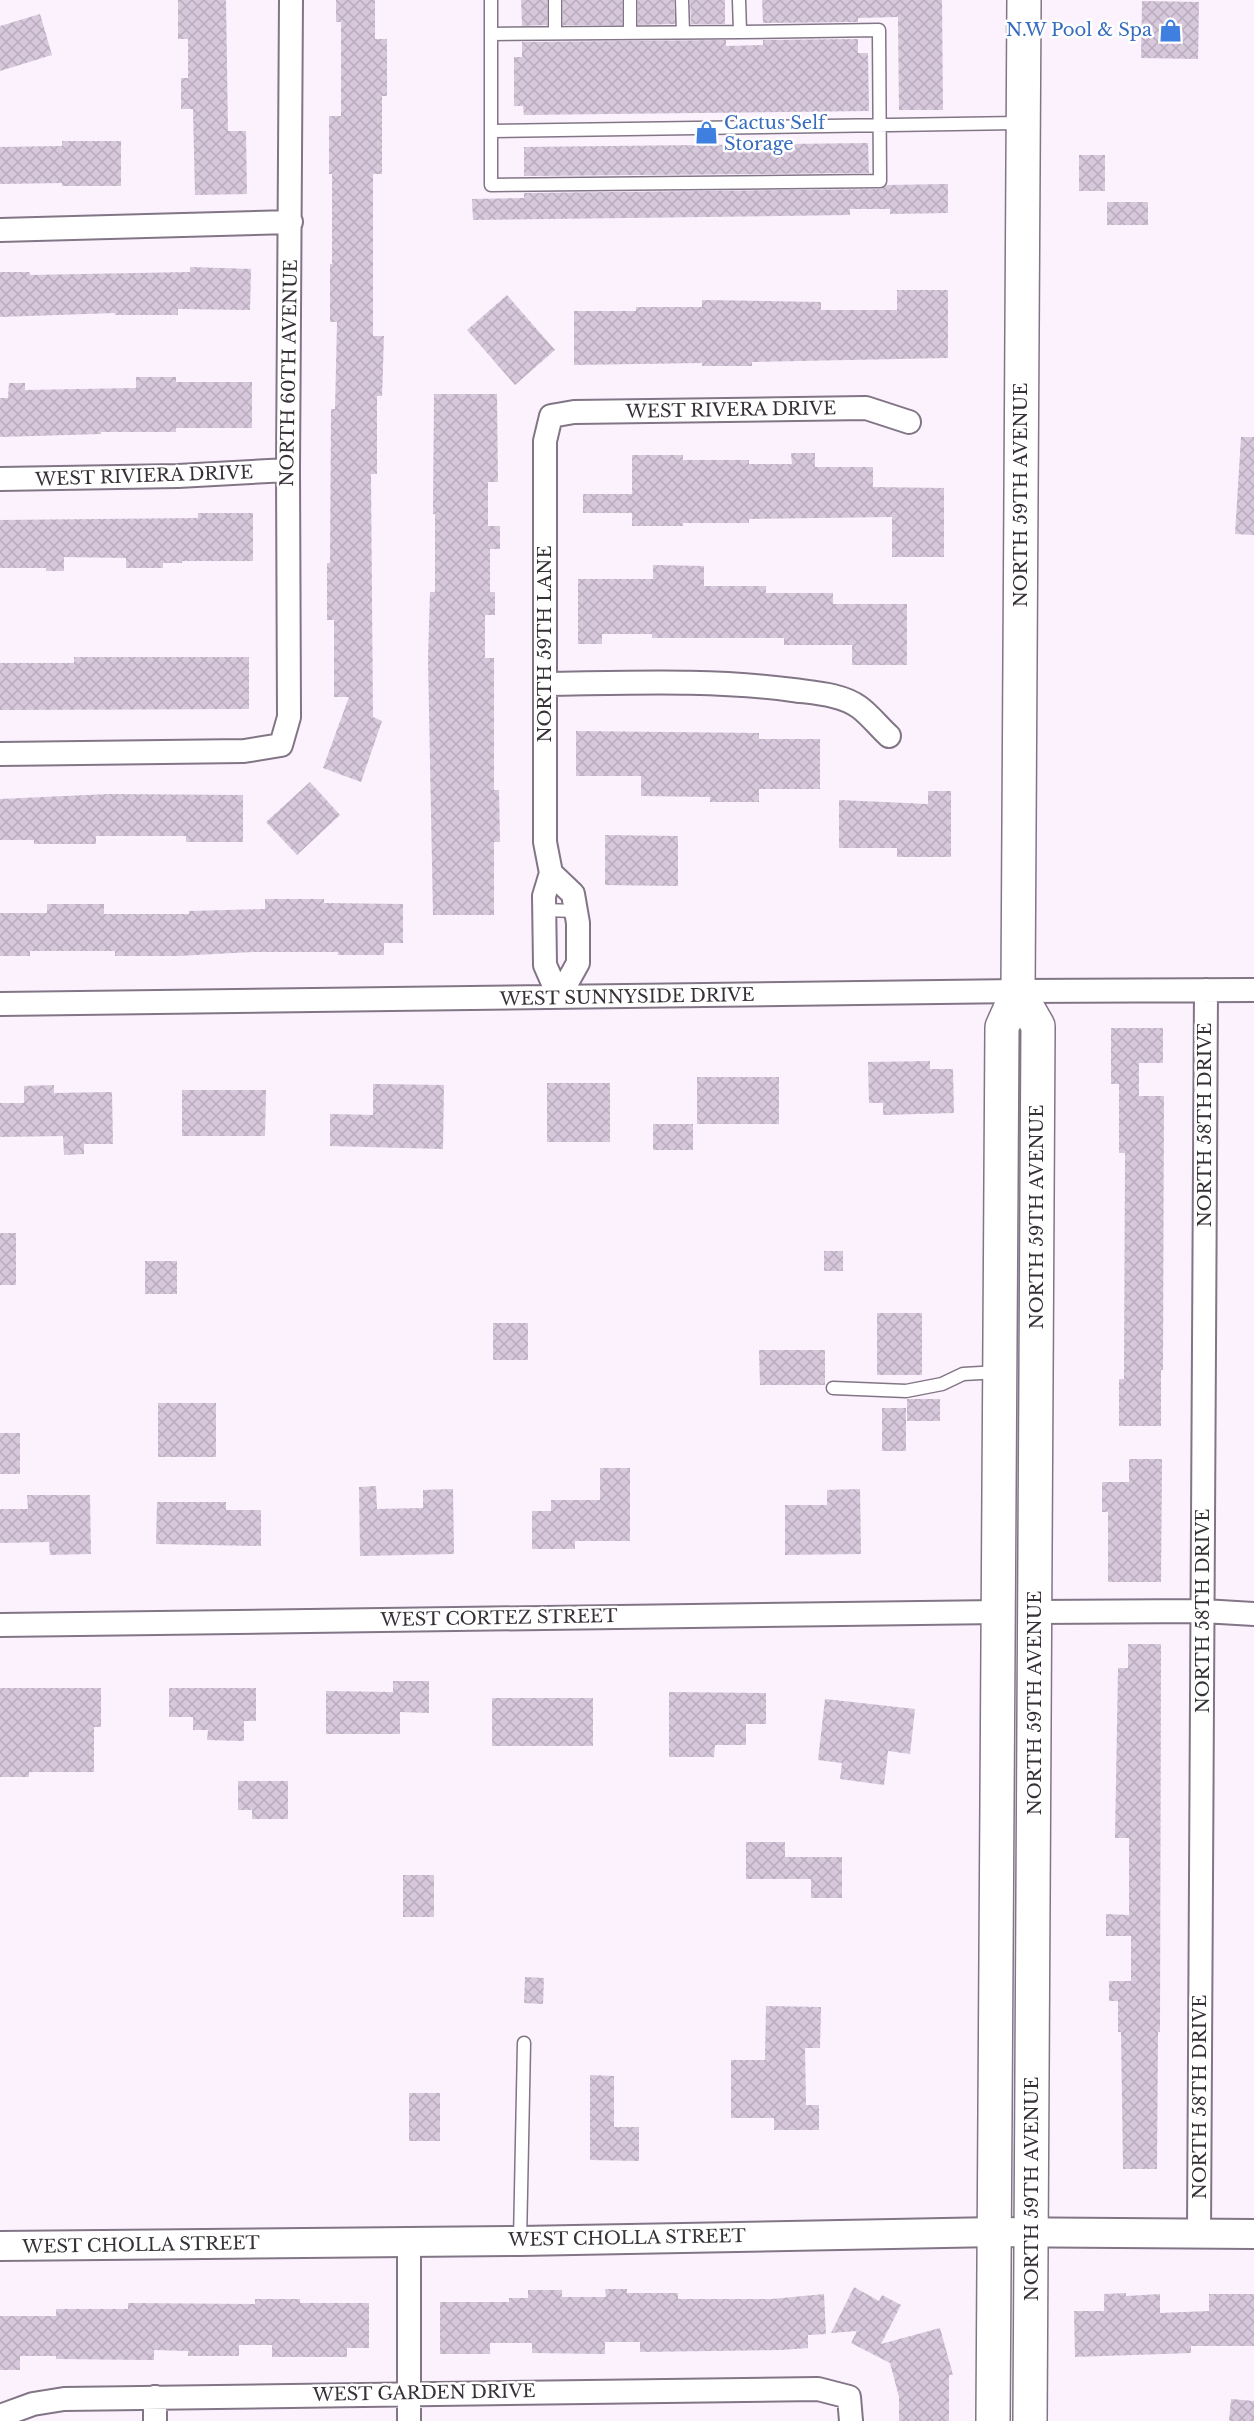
<svg xmlns="http://www.w3.org/2000/svg" width="1254" height="2421" font-family="'Libre Baskerville',serif">
<defs>
<pattern id="building-cross-hatch" width="8" height="8" patternUnits="userSpaceOnUse" patternTransform="scale(1.5)"><rect width="8" height="8" fill="#d7c8dc"/><path d="M0 0l8 8M0 8l8-8" fill="none" stroke="#b9acbd"/></pattern>
</defs>
<rect width="100%" height="100%" fill="#fbf2fe"/>
<!-- building -->
<path fill="url(#building-cross-hatch)" d="M178,0H226L228,131H246L247,194L195,195L193,109H181V78H188V39H178Z
M336,0H375V39H387V96H382V174H373V336H384L382,396H377V474H371L373,717L382,721L361,782L323,768L349,697H334V620H327V563H330L331,409H335L337,322H330V264H332V174H329V116H341V22H336Z
M521,0H547V25L522,26Z
M563,0H622V25H563Z
M638,0H674L675,24L638,25Z
M690,0H725V24H691Z
M762,0H942L943,110H899L898,17L858,18V22L763,23Z
M1142,1L1199,2L1198,59L1141,58Z
M40,14L52,55L0,71V26Z
M858,39V53H868L869,111L524,115L523,106H514V57H522V42L726,40V46L763,45V40Z
M62,141H121V186H62V183L0,184V147L62,146Z
M868,143L869,173L524,176V147Z
M1079,155H1105V191H1079Z
M948,184V213L890,214V209H850V215L473,220L472,199L524,198V193L880,189L887,185Z
M1107,202H1148V225H1107Z
M190,267L251,269L250,310L178,309V315H115V313L0,317V272H30V275L190,272Z
M897,290H948V358L752,362V366H702V363L574,365V311H636V307H702V300L821,302V310H897Z
M507,295L555,350L515,385L467,330Z
M136,377H176V382H252V428H176V432H101V434L0,437V398H8L9,383H25V390L136,388Z
M434,394H497L498,482H488V526H500V549H490V592H495V615H485V658H494V790H499L500,842H494V915H433L428,659L430,592H435V514H433Z
M1241,437H1254V535L1235,534Z
M791,453H815V467H873V487L944,488V557H892V517L749,519V523H683V526H632V513H583V494H632V455H683V460H749V464H792Z
M198,513H253V561H182V563H163V568H126V558L64,557V571H46V568H0V520L198,518Z
M653,565L704,566V586H766V593H833V604H907V665H852V645H784V638H652V634H602V644H578V579H653Z
M74,657H249V709L0,710V663H74Z
M576,731L759,733V739H820V789H759V802H710V797L641,796V776H576Z
M310,782L340,815L297,855L266,822Z
M928,791H951V857H897V848H839V800L928,804Z
M109,794L243,795V842H186V836H96V844H34V840H0V799Z
M605,835L678,836V886L605,885Z
M265,899H324V903L403,904V943H384V955H338V952H252L178,956H115V951H30V956H0V913H47V904H104V914H189V911L265,909Z
M1111,1028H1163V1063H1139V1096H1164L1163,1370H1161V1426H1119V1379H1124L1125,1153H1119V1084H1111Z
M930,1061V1069H953L954,1113L883,1115V1103H869L868,1062Z
M697,1077H779V1124H697Z
M547,1083H610V1142H547Z
M373,1084L444,1085L443,1149L330,1146V1114L373,1115Z
M54,1085V1093L112,1092L113,1144H84V1154L64,1155L63,1136L0,1137V1103H24V1086Z
M182,1090H266L265,1136H182Z
M653,1124H693V1150H653Z
M0,1233H16V1285H0Z
M824,1251H843V1271H824Z
M145,1261H177V1294H145Z
M877,1313H922V1375H877Z
M493,1323H528V1360H493Z
M759,1350H825V1385H760Z
M907,1399H940V1421H907Z
M158,1403H216V1457H158Z
M882,1408H906V1451H882Z
M0,1433H20V1474H0Z
M1129,1459H1162L1161,1582H1108V1512H1102V1482H1129Z
M600,1468H630V1541H575V1549H532V1511H551V1500H600Z
M376,1486L377,1509L423,1508V1490L453,1489L454,1554L360,1556L359,1487Z
M860,1489L861,1554L785,1555V1505H827V1490Z
M27,1495H90L91,1554L50,1555L49,1542L0,1543V1509H28Z
M157,1502H226V1510H261V1546L156,1544Z
M1128,1644H1161L1160,2032H1158L1157,2169H1123L1121,2032H1118V2001H1109V1981H1131V1936H1106V1914L1129,1915V1838H1115L1118,1668H1128Z
M393,1681H429V1713L400,1712V1734H326V1691L393,1692Z
M0,1688H101V1727H94V1772H29V1777H0Z
M169,1688H256V1721H244V1741L207,1740L208,1730H193V1717H169Z
M669,1692L766,1693V1724H746V1745H715L714,1757H669Z
M492,1698H593V1746H492Z
M825,1699L915,1709L910,1754L888,1751L884,1785L840,1779L842,1763L818,1760Z
M238,1781H288V1819H252V1810H238Z
M746,1842H785V1857H842V1898H811V1879H746Z
M403,1875H434V1917H403Z
M525,1977L544,1978L543,2004L524,2003Z
M766,2006L821,2007L820,2048H805L806,2105H819V2130H774V2118H731V2060H765Z
M590,2075L614,2076V2127H639V2161L590,2160Z
M409,2093H440V2141H409Z
M854,2287L879,2301L882,2295L901,2305L881,2344L940,2328L953,2375H949V2421H899V2397L890,2363L851,2343L857,2331L831,2333Z
M605,2289H627V2293H678V2299H772L824,2294L826,2334L808,2335V2348L781,2350L640,2352V2342H605V2354L532,2353V2343H490V2354H440V2302H509V2298H528V2290H562V2297H606Z
M1126,2293V2296L1160,2294V2313L1209,2311V2294H1254V2346H1191V2353L1075,2357L1074,2311H1104V2294Z
M255,2299H300V2303H369V2348H347V2357H272V2345H239V2356H188V2351L154,2350V2360L56,2359V2356H20V2370H0V2316H56V2309H128V2303L255,2304Z
M1231,2399L1254,2401V2421H1229Z"/>
<g fill="none" stroke-linecap="round" stroke-linejoin="round">
<defs>
<path id="service" d="M491,0V185L880,181L879,30L740,32L739,0
M555,0V33
M630,0V33
M682,0L683,32
M491,34L740,32
M491,131L1023,123
M544,910L575,911
M833,1388L906,1391L942,1384L963,1374L999,1372
M520,2241L524,2043"/>
<path id="minor" d="M0,230L291,222
M0,479L178,476L288,470
M545,684C628,683 711,679 793,690C814,693 841,694 859,707C870,715 879,727 889,736
M0,754L244,751L281,745L289,717L288,470L291,0
M551,873L573,894L578,923V963L559,997
M559,997L545,965L544,896L551,873L545,842V441L551,416L574,412L866,408L909,422
M0,1004L1018,991L1254,990
M1035,1612L1203,1611L1254,1614
M0,1625L999,1612
M1199,2233L1206,990
M155,2397V2421
M0,2416L33,2404L64,2399L818,2389L849,2397L851,2421
M409,2421V2242"/>
<path id="tertiary" d="M0,2246L520,2241L996,2232L1254,2234"/>
<path id="secondary" d="M1018,991L1038,1026L1030,2421
M993,2421L1002,1027L1018,991L1024,0"/>
</defs>
<!-- service casing -->
<use href="#service" stroke="#827586" stroke-width="15"/>
<!-- minor casing -->
<use href="#minor" stroke="#827586" stroke-width="26"/>
<!-- tertiary casing -->
<use href="#tertiary" stroke="#827586" stroke-width="32"/>
<!-- secondary casing -->
<use href="#secondary" stroke="#827586" stroke-width="36"/>
<!-- service -->
<use href="#service" stroke="#fff" stroke-width="12"/>
<!-- minor -->
<use href="#minor" stroke="#fff" stroke-width="22"/>
<!-- tertiary -->
<use href="#tertiary" stroke="#fff" stroke-width="28"/>
<!-- secondary -->
<use href="#secondary" stroke="#fff" stroke-width="33"/>
</g>
<!-- icons -->
<defs>
<symbol id="shop-bare" viewBox="-9 -9 18 18"><path d="M-5-2.5h2.3a2.7 3.5 0 0 1 5.4 0H5L5.5 6h-11ZM-1.5-2.5h3a1.5 2.3 0 0 0-3 0Z" fill="#3f7fe0" stroke="#fff" stroke-width="2.5" paint-order="stroke"/></symbol>
</defs>
<g fill-rule="evenodd">
<use href="#shop-bare" x="1154" y="14" width="33" height="33"/>
<use href="#shop-bare" x="690" y="116" width="33" height="33"/>
</g>
<g text-anchor="middle" dominant-baseline="central" stroke-width="5" stroke-linejoin="round" paint-order="stroke">
<!-- shop labels -->
<g font-size="18" fill="#366cbe" stroke="#fff" text-anchor="end">
<text x="1152" y="30">N.W Pool &amp; Spa</text>
<text x="724" y="123" text-anchor="start">Cactus Self<tspan x="724" dy="21">Storage</tspan></text>
</g>
<!-- street labels -->
<g font-size="18" fill="#363037" stroke="#fff">
<text transform="translate(289 373) rotate(-89)">NORTH 60TH AVENUE</text>
<text transform="translate(731 410) rotate(-1)">WEST RIVERA DRIVE</text>
<text transform="translate(144 476) rotate(-2)">WEST RIVIERA DRIVE</text>
<text transform="translate(1021 495) rotate(-90)">NORTH 59TH AVENUE</text>
<text transform="translate(545 644) rotate(-90)">NORTH 59TH LANE</text>
<text transform="translate(627 997) rotate(-1)">WEST SUNNYSIDE DRIVE</text>
<text transform="translate(1205 1125) rotate(-90)">NORTH 58TH DRIVE</text>
<text transform="translate(1037 1217) rotate(-90)">NORTH 59TH AVENUE</text>
<text transform="translate(1203 1611) rotate(-90)">NORTH 58TH DRIVE</text>
<text transform="translate(499 1618) rotate(-1)">WEST CORTEZ STREET</text>
<text transform="translate(1035 1703) rotate(-90)">NORTH 59TH AVENUE</text>
<text transform="translate(1200 2097) rotate(-90)">NORTH 58TH DRIVE</text>
<text transform="translate(1032 2189) rotate(-90)">NORTH 59TH AVENUE</text>
<text transform="translate(627 2238) rotate(-1)">WEST CHOLLA STREET</text>
<text transform="translate(141 2245) rotate(-1)">WEST CHOLLA STREET</text>
<text transform="translate(424 2393) rotate(-1)">WEST GARDEN DRIVE</text>
</g>
</g>
</svg>
